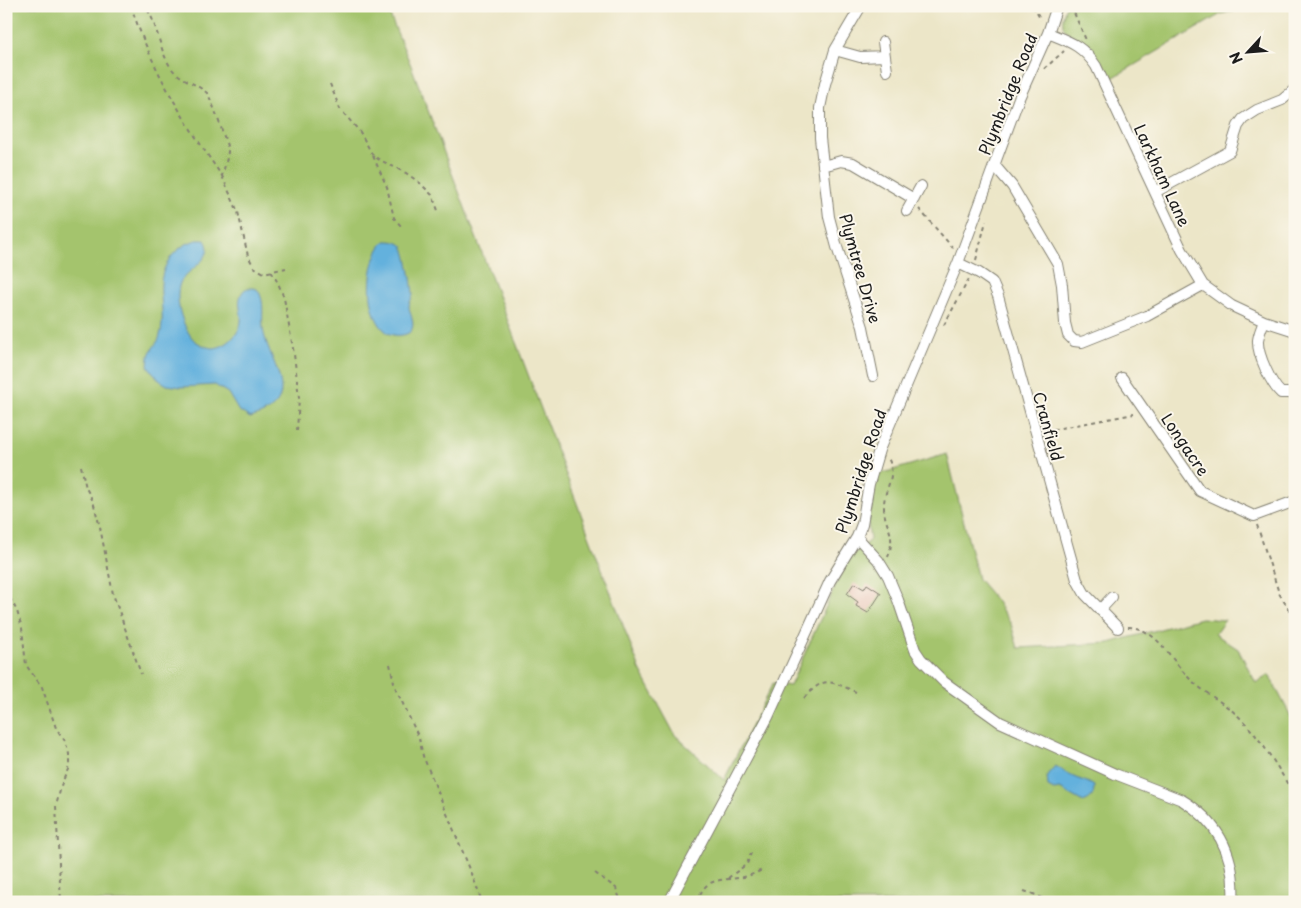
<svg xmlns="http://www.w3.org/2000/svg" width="1301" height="908" font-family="'Playpen Sans',sans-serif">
<rect width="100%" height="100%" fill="#fbf7ec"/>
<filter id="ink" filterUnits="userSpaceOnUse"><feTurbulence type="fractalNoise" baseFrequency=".02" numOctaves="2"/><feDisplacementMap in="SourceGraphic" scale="10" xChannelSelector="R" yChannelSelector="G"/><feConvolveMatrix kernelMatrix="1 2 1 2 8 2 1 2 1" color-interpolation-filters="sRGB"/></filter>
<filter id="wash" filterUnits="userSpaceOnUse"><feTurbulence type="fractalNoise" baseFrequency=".0096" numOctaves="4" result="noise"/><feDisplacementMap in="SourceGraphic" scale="20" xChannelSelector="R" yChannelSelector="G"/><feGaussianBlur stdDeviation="1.12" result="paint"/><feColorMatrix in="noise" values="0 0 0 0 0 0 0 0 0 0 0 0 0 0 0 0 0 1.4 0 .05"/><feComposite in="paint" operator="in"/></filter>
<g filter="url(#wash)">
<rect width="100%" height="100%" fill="#ece6c8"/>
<!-- green -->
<path fill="#a4c46d" stroke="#607044" d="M6,6H386L412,68L640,670L675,735L724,780L773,683L790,686L848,558L870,540L868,524L873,476L947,454L978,579L995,599L1011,624L1018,648L1109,643L1201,618L1225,620L1215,634L1238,649L1256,683L1269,675L1295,724V751L1291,753L1295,760V902H6Z
M1066,6H1255L1221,14L1109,80C1103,70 1099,58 1092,49C1076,31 1054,39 1066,6Z"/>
<!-- water -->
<path fill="#64b1dd" stroke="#40667c" d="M197,240H205C217,259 186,269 180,283C174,300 182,324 192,338C197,343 205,347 212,348C226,348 240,334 241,321C242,312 237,304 241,295C244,287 250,287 257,289C267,302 260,318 264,334C273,369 304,403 250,418L238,410L228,393L215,385L181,387L167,385L159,380L148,366C149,361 148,356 151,351C154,346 159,341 160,335C165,318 160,301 161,284C162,263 177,245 197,240Z
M385,241C391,241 398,241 403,246C407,251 413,288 413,295C412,299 409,302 409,306C409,313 415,321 412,329C410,336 394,337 388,333C364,317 366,260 385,241Z
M1055,766C1061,768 1064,773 1070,775C1078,780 1086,780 1094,786C1094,795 1092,799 1083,802L1060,789L1054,790L1048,787L1047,775Z"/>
<g id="blocks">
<!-- building -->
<path fill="#e2b1a4" d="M854,583L864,589L867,584L881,593L868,613L856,606L858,602L847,594Z"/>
</g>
</g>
<g filter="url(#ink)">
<use href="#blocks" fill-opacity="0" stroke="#848172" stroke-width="1"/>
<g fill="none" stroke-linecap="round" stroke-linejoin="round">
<defs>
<path id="street" d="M861,6L835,50L825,84L820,108V138L829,217L837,247L863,327L873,376
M1048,33C1070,42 1082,45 1096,66L1182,250L1203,285L1232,306L1264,321L1295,331
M883,42L887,71
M835,50L860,57L885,56
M823,166L841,161L853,163L914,199
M995,166L1012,186L1058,264L1062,285L1065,323L1068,335L1074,341L1082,342L1147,316L1203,285
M1155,192L1230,151L1238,126L1243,119L1257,110L1282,100L1295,89
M907,211L921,186
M958,263L979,273L992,282L998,296L1077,580L1085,594L1118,628
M1264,321C1262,327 1259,333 1258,340C1257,354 1271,384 1281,393H1295
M1122,378L1200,491L1254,516L1295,501
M857,537L878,560L888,576L898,600L915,650L921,659L944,682L1000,722L1115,774L1182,800C1220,823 1236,858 1233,902
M1100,610L1112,597
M669,902L768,717L830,581L857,537L862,524L869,484L879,450L958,263L1019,98L1048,33L1057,6"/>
</defs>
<!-- street casing -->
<use href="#street" stroke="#848172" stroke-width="12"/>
<!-- path -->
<path stroke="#848172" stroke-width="2" stroke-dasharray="4 4" stroke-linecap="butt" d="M131,6C151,68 185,123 222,176C224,168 228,158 228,150C227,144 211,97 207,93C197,84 180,79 172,69C158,50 159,25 145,6
M1033,6L1041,20
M1071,6L1086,40
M1044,69L1064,51
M330,84L340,109L360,132L372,154L378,159L406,173L420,183L432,195L439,213
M373,156L387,187L394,218L401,226
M222,176L238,212L248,256L254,267L264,273L286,268
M919,209L953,248
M976,260L986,221
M271,271L278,283L284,298L294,354L299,398L297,431
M944,325L969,279
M1045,431L1134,414
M81,466L86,488L93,501L100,527L113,594L141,674
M1257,525L1279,593L1295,620
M888,557C897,531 884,528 884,507C883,489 898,476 888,458
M6,591L17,611L22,628L26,665L42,687L56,728L65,741L69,754V767L62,783L56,806L61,902
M1128,627C1156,627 1171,660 1188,677C1202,692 1222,701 1237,715C1259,735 1280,770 1295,797
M390,664L395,687L419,738L423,756L472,874L482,902
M804,698C825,675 830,681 856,692
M595,873L616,888L621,902
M728,878L747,864L751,853
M1024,891L1036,895L1048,902
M697,902C705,878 716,881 738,878C747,877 756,873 764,869"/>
<!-- street -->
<use href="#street" stroke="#fff" stroke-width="10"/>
</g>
</g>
<g text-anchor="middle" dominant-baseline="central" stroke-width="4" stroke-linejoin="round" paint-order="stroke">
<!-- street labels -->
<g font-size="16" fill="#1c1c1c" stroke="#fbf7ec">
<text transform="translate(1007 94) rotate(-68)">Plymbridge Road</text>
<text transform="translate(1163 175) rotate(65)">Larkham Lane</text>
<text transform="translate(861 268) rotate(74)">Plymtree Drive</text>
<text transform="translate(1049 426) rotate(74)">Cranfield</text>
<text transform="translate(1186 444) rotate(56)">Longacre</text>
<text transform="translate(860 471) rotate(-72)">Plymbridge Road</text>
</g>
</g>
<!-- margin -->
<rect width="1301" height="908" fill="none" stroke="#fbf7ec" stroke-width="25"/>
<!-- north arrow -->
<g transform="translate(1248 52) rotate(244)" stroke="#fbf7ec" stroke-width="4" paint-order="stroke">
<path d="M0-4L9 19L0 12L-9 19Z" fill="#1c1c1c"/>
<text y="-8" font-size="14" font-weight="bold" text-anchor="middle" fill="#1c1c1c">N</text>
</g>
</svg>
